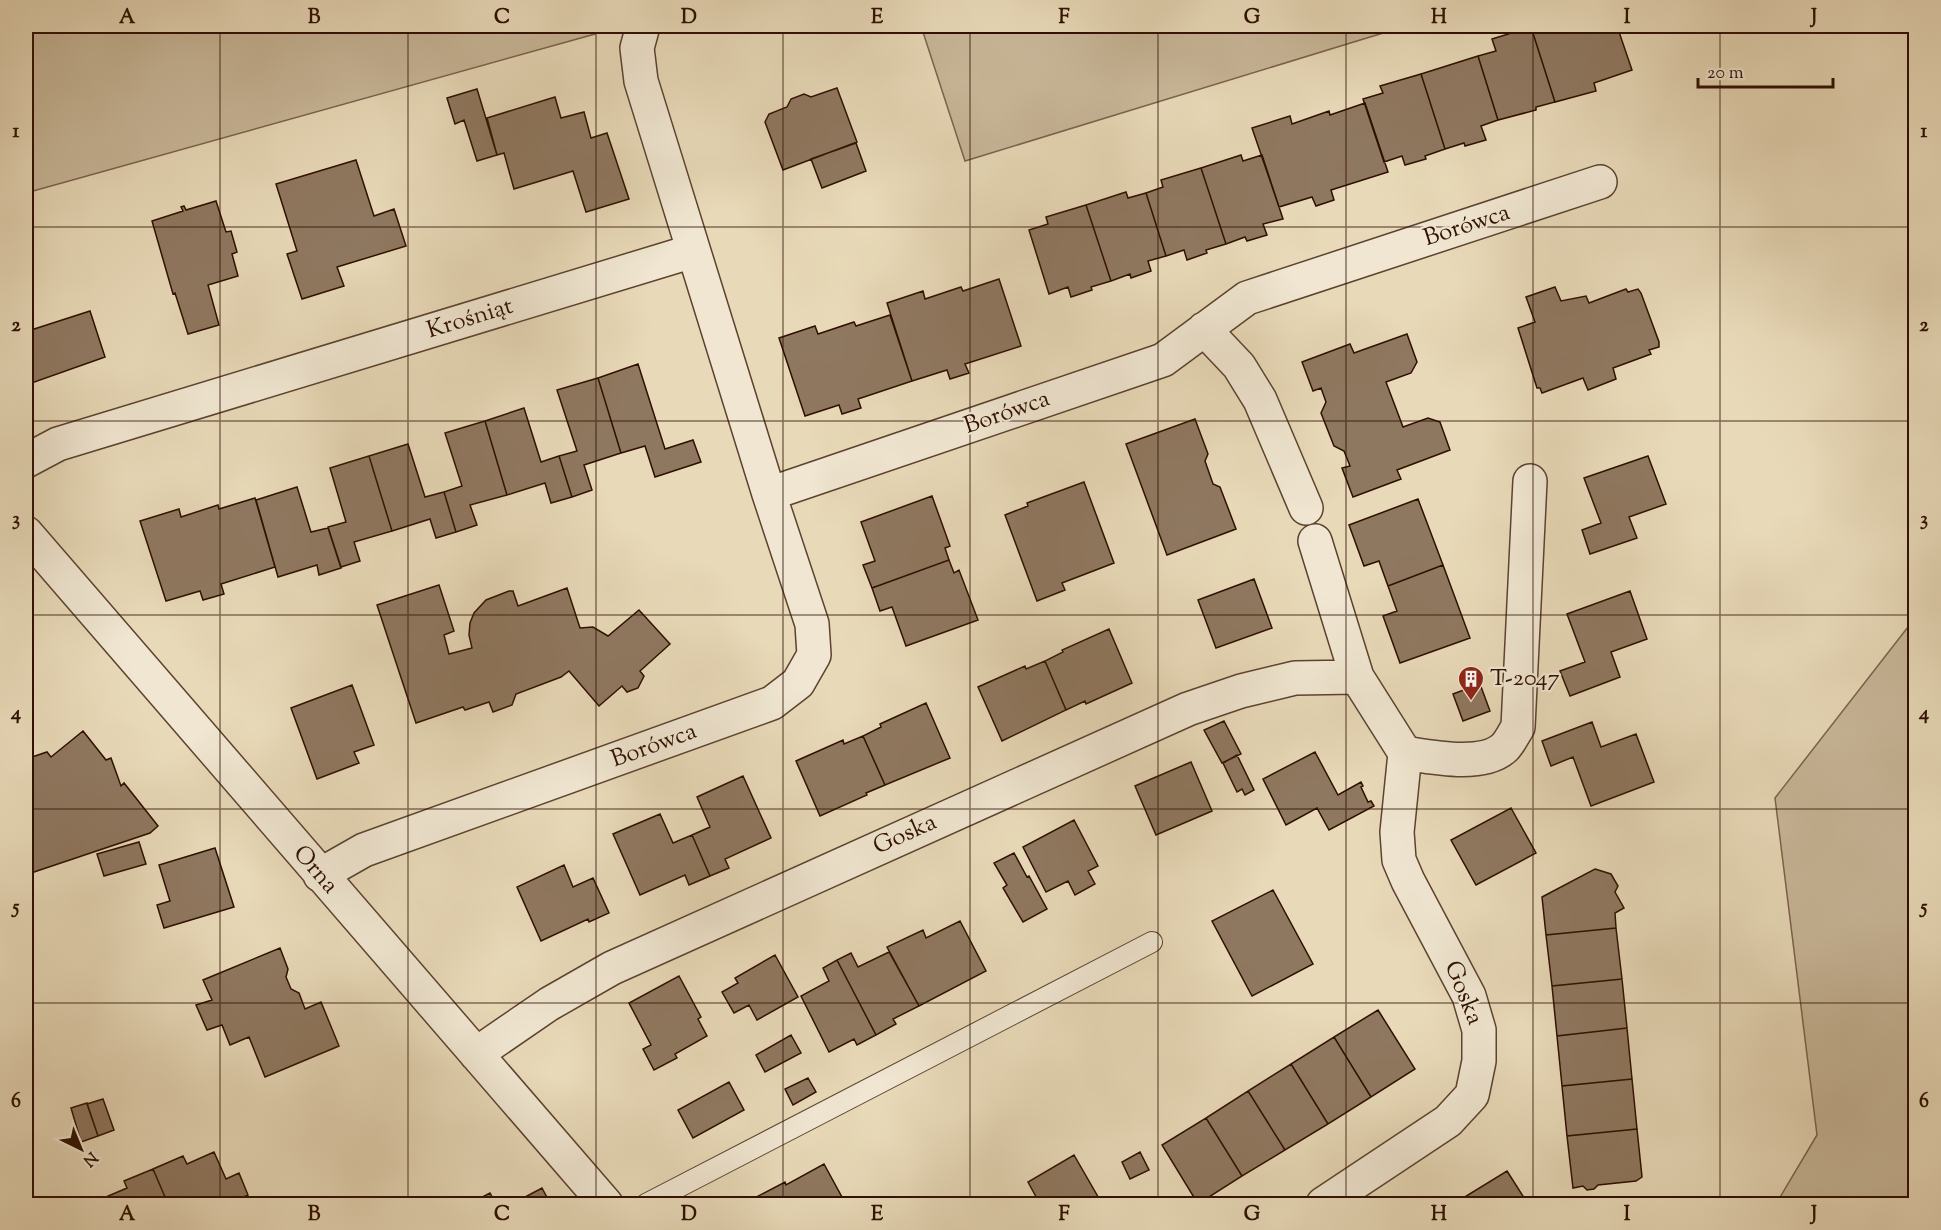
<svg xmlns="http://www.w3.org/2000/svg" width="1941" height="1230" font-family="'Sorts Mill Goudy',serif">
<rect width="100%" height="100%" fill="#e8d9b8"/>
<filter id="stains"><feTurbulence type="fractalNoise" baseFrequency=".00333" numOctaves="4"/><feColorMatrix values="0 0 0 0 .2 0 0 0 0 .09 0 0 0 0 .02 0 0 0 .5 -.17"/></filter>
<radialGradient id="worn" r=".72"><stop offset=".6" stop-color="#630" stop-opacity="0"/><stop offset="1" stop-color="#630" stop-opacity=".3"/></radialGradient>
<!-- green -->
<path fill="#c8b799" stroke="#7b634d" stroke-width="1.5" d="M26,26H603L595,34L26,193Z
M921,26H1406L965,161Z
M1915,618V1204H1776L1817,1135L1775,798Z"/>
<!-- building -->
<path fill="#8f7860" stroke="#2e0f01" stroke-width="1.5" d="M1535,26H1617L1632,70L1594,83L1596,91L1555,102L1531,27Z
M1531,27L1555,102L1536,107V110L1498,120L1478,56L1496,51L1492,39Z
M1478,56L1498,120L1481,126L1486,140L1465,146L1464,143L1445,149L1421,74Z
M1421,74L1445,149L1425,156L1426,159L1405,165L1402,156L1384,162L1363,99L1383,93L1380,86Z
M837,88L857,142L783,170L765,122L769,114L787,107L791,99L804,94L811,97Z
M477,89L497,155L477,161L464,120L455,124L447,98Z
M555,97L561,118L584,112L591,138L607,133L629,199L586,212L573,171L514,189L504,153L497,155L487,118Z
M1365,103L1388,172L1331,190L1334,200L1316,206L1312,197L1279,207L1252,128L1290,116L1292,124L1329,111L1330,115Z
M856,143L866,171L822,188L811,159Z
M1241,155L1243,161L1262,155L1283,219L1263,224L1267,235L1247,241L1245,237L1226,244L1201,168Z
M356,160L374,216L394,209L406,246L337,267L344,286L302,299L287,254L297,251L276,184Z
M1201,168L1226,244L1206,250L1207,253L1187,260L1184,250L1166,256L1146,193L1163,187L1161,180Z
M1126,192L1128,198L1146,193L1166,256L1148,261L1151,271L1131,278L1130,274L1111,281L1086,205Z
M216,201L226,232L231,231L237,252L232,254L238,276L208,285L219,325L188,334L175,293L173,294L152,221L183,211L181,207L184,206L186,210Z
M1086,205L1111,281L1091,287L1092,290L1071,297L1068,287L1049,294L1029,230L1048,224L1046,217Z
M999,279L1021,346L965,364L969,373L950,379L947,370L912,381L887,303L923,291L925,299L961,287L963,291Z
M1555,287L1561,301L1586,296L1589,303L1626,289L1628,292L1638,289L1641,293L1659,342V347L1649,350L1651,354L1613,368L1616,379L1588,390L1583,378L1542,393L1540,388H1537L1518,328L1535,322L1526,297Z
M90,311L105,357L26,385V325L28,331Z
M890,315L912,381L858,399L861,408L842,414L839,405L805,416L779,338L815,326L818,334L854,322L856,326Z
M1407,334L1417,362L1411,373L1386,382L1403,427L1428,418L1440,422L1450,450L1397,470L1401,479L1353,497L1342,468L1350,466L1344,451L1334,446L1321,413L1326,402L1321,388L1313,391L1302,362L1350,344L1354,353Z
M638,364L665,449L693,440L701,462L655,477L645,446L621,453L598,378Z
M598,378L621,453L584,465L592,490L572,497L559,456L577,451L557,390Z
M524,408L541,462L559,456L572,497L551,503L545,483L507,495L485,421Z
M1195,419L1208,454L1205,461L1213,484L1220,487L1236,529L1167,555L1126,444Z
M485,421L507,495L470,505L477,525L456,532L444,492L462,486L445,433Z
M408,444L425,497L444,492L456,532L436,538L430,519L392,531L369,456Z
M369,456L392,531L354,542L360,561L341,567L328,527L346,522L330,468Z
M1648,456L1666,504L1629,517L1637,538L1590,554L1582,530L1601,523L1584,478Z
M1084,482L1114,563L1062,583L1065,590L1037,601L1005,515L1028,506L1027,503Z
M297,487L311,532L328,528L341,568L319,575L317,565L278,577L256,500Z
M932,496L950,546L945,548L949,560L872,588L863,565L875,561L861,522Z
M255,498L275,567L221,584L224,594L203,600L200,591L166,601L140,521L179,509L181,517L218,505L219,509Z
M1418,499L1443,565L1388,586L1379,561L1364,566L1349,525Z
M949,560L954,573L959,570L978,620L906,646L892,607L880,611L872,588Z
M1443,565L1470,638L1400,663L1383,616L1397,611L1388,586Z
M1254,579L1272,628L1216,648L1198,600Z
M439,585L454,631L444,635L449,654L472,648L469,635L470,623L474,613L486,600L509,591H513L518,606L567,588L580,628L593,627L608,636L639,610L670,644L640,671L644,676L638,688L627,692L622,686L599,706L569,671L561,677L516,694L512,705L493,712L489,702L465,710L463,707L416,723L377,605Z
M1630,591L1647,639L1611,652L1620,677L1570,696L1560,671L1585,662L1567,614Z
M1109,629L1132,683L1086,704L1085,701L1066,710L1045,661L1063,652L1062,650Z
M1045,661L1066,710L1002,741L978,687L1025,666L1026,669Z
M1480,684L1490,711L1463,721L1453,694Z
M352,685L374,745L354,752L359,763L317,779L291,708Z
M926,703L950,758L885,785L863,736L881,727L880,724Z
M1224,721L1241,754L1222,763L1204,730Z
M1592,722L1601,747L1636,734L1654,782L1591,806L1573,757L1551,766L1542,741Z
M83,731L106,760L111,758L121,786L124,783L158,826L150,833L31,873L26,859V847L30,844L26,839V759L47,752L51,757Z
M863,736L885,785L866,793L867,795L820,816L796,761L843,740L844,744Z
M1315,752L1338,795L1361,782L1363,786L1361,787L1368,802L1371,801L1374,806L1329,830L1317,808L1286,825L1263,779Z
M1237,755L1254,790L1245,795L1242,789L1237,792L1223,763Z
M1191,762L1212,811L1156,835L1135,786Z
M743,776L771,838L725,859L729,868L710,876L692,835L710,827L697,797Z
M1511,808L1536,853L1476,885L1451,840Z
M660,814L673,843L692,835L710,876L689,885L685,875L640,895L613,834Z
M1074,820L1098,866L1088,871L1095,884L1075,895L1068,881L1046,892L1023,847Z
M139,842L146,864L104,876L97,854Z
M215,848L234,907L164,928L157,905L170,901L159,865Z
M1014,853L1027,877L1029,876L1047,909L1023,922L1003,888L1007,885L994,863Z
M564,865L573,887L593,878L609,913L589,922L588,919L541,941L517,887Z
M1595,869L1611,874L1618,886L1615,892L1624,908L1615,913L1616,928L1546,935L1542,897Z
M1273,890L1313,964L1252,996L1212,921Z
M960,921L986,971L919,1006L887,947L923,930L926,938Z
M1616,928L1622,979L1552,986L1546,935Z
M280,948L288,969L286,977L291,989L299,993L305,1009L321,1002L339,1046L265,1077L249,1037L230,1045L222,1025L207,1030L196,1005L212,1000L203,980Z
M889,952L919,1006L893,1019L896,1024L876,1035L837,960L851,953L858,967Z
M775,955L798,997L757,1020L749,1005L734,1013L722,992L738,983L735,978Z
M837,960L876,1035L857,1045L854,1039L829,1052L801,996L829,981L823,968Z
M679,976L701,1017L698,1019L707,1036L675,1054L677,1058L654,1070L643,1049L651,1045L629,1003Z
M1622,979L1627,1028L1557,1036L1552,986Z
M1378,1010L1415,1069L1371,1097L1334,1037Z
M1627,1028L1632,1079L1562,1086L1557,1036Z
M791,1035L801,1053L765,1072L756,1055Z
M1334,1037L1371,1097L1328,1124L1291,1064Z
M1291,1064L1328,1124L1285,1150L1248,1091Z
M808,1078L816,1092L793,1105L785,1089Z
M1632,1079L1637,1129L1567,1136L1562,1086Z
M729,1082L744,1110L693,1138L678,1110Z
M1248,1091L1285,1150L1242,1176L1206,1118Z
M103,1099L114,1130L98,1136L87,1104Z
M87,1103L98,1136L81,1142L71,1108Z
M1206,1118L1242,1176L1198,1204L1162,1145Z
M1637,1129L1642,1177L1636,1181L1598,1185L1594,1189L1587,1190L1583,1186L1573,1188L1567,1136Z
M214,1152L226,1179L239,1173L248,1195L234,1201L236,1204H168L153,1169L183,1156L187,1164Z
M1140,1152L1149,1170L1130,1179L1122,1162Z
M1074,1155L1101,1202L1097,1204H1040L1028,1182Z
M824,1164L843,1199L836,1202L838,1204H743L785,1182L786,1185Z
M153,1169L168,1204H101L99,1200L127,1188L124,1181Z
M1507,1171L1528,1204H1467L1463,1198Z
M542,1188L550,1203L548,1204H512Z
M490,1193L496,1204H469Z"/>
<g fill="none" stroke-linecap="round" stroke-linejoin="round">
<defs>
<path id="lane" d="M646,1204L1152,942"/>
<path id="street" d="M1204,329L1239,366L1260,400L1306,508
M26,461L58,444L693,251
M769,494L1163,360L1247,298L1600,182
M26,533L606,1204
M1315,541L1357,677
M320,875L364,850L772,703L798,683L814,655L812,624L769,494L641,81L637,48L643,26
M476,1054L549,1004L612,968L1188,709L1241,691L1295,678L1357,677L1405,753C1431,757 1484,768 1505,747C1510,742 1514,733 1518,727L1530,481
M1323,1204L1448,1121L1472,1095L1479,1061V1030L1469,996L1408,881L1399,860L1397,832L1405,753"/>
</defs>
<!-- lane casing -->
<use href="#lane" stroke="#5c422f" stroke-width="22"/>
<!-- street casing -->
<use href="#street" stroke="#5c422f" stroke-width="36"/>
<!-- lane -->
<use href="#lane" stroke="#f0e6d1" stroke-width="20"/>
<!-- street -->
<use href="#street" stroke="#f0e6d1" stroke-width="33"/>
</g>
<!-- grid -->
<path fill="none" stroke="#2e0f01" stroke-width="1.5" stroke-opacity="0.55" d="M220,26V1204M408,26V1204M596,26V1204M783,26V1204M970,26V1204M1158,26V1204M1346,26V1204M1533,26V1204M1720,26V1204M26,227H1916M26,421H1916M26,615H1916M26,809H1916M26,1003H1916"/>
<!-- icons -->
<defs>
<symbol id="building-pin" viewBox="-11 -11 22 30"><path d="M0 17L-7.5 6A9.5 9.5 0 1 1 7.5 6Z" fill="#8f2418" stroke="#f0e6d1"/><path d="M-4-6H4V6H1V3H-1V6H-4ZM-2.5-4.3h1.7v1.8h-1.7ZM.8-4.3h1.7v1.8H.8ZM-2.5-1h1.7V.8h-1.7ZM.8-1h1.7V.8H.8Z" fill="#fff"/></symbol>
</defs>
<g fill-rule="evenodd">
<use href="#building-pin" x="1456" y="664" width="30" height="40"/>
</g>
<g text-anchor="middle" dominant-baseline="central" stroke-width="4.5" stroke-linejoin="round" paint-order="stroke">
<!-- street labels -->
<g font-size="24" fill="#2e0f01" stroke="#f0e6d1">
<text transform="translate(1467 226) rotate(-18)">Borówca</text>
<text transform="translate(470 319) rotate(-17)">Krośniąt</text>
<text transform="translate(1007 413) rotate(-19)">Borówca</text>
<text transform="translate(654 746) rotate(-20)">Borówca</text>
<text transform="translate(905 835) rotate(-24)">Goska</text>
<text transform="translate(315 870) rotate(49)">Orna</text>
<text transform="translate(1463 993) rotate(68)">Goska</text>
</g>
<!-- poi labels -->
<g font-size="24" fill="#2e0f01" stroke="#f0e6d1" text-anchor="start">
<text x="1490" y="679">T-2047</text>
</g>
</g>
<!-- margin -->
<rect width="1941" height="1230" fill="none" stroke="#e8d9b8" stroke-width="66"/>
<!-- north arrow -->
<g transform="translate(81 1149) rotate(137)" stroke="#f0e6d1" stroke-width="4.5" paint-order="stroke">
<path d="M0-4.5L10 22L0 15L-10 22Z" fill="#2e0f01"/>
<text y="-9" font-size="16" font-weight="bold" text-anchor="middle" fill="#2e0f01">N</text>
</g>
<!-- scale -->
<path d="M1698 78v9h135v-9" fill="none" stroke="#2e0f01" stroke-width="3"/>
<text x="1707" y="78" font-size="18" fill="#2e0f01" stroke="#f0e6d1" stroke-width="4.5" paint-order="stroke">20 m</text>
<rect x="33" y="33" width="1875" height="1164" fill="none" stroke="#2e0f01" stroke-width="2"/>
<g font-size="20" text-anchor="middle" font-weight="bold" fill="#2e0f01">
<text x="127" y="23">A</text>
<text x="314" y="23">B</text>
<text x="502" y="23">C</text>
<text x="689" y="23">D</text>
<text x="877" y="23">E</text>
<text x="1064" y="23">F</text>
<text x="1252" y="23">G</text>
<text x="1439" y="23">H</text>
<text x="1627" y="23">I</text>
<text x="1814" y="23">J</text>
<text x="16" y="137">1</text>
<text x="1924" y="137">1</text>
<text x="16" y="331">2</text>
<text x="1924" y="331">2</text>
<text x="16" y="525">3</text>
<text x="1924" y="525">3</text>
<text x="16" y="719">4</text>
<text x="1924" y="719">4</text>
<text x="16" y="913">5</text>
<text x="1924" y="913">5</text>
<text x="16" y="1107">6</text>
<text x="1924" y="1107">6</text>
<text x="127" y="1220">A</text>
<text x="314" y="1220">B</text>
<text x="502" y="1220">C</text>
<text x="689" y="1220">D</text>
<text x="877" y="1220">E</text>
<text x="1064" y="1220">F</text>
<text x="1252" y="1220">G</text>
<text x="1439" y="1220">H</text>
<text x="1627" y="1220">I</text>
<text x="1814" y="1220">J</text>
</g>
<rect width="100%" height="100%" filter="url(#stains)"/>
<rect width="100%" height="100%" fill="url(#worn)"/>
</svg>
